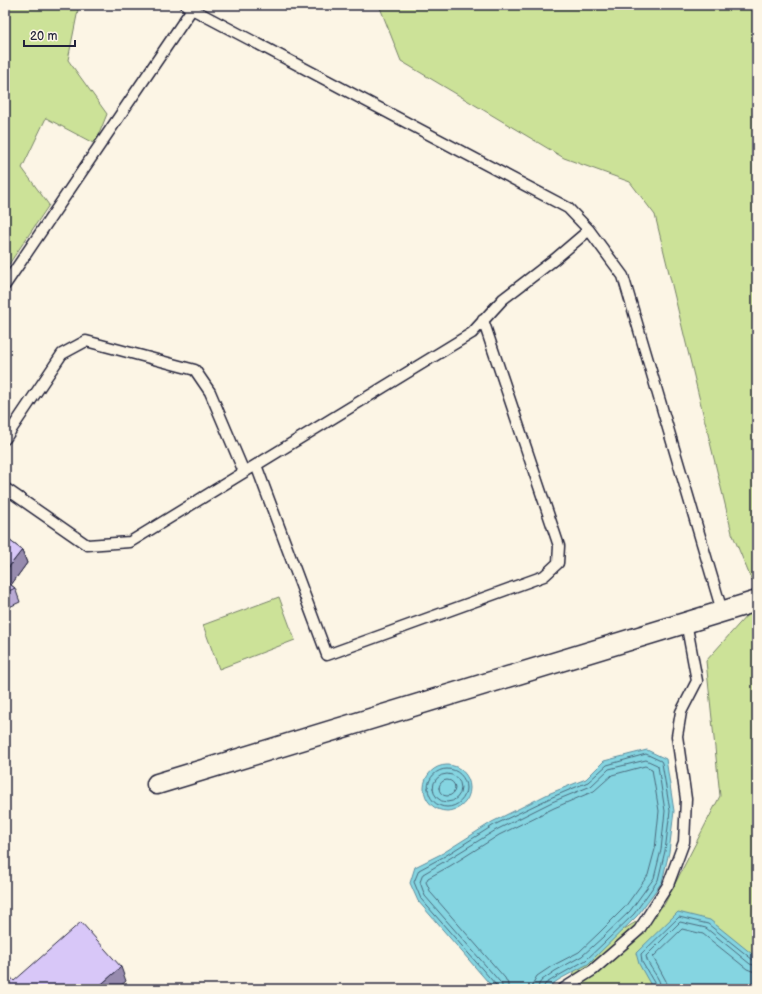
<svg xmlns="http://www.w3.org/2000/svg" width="762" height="994" font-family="'Balsamiq Sans',sans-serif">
<rect width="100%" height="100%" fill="#fcf5e5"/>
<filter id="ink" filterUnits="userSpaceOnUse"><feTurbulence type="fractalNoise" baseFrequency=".025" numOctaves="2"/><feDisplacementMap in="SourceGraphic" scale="8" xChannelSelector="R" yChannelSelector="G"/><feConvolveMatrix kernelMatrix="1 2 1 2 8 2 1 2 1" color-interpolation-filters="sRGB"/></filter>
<g filter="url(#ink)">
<!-- green -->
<path fill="#cce298" stroke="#77826a" d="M5,5H74L78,10L68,60L107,114L95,144L46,118L22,168L49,205L5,270Z
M379,5H757V580L752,581L732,533L655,215L630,182L564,158L401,61Z
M279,597L295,640L219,669L203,625Z
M757,612V989H566L583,954L664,905L720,796L706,661L747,615Z"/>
<!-- water -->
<path fill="#85d5e1" stroke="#5d8d9f" d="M647,750L666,759L674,811L669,852L662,882L637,916L588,964L560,979L545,989H494L418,901L410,883L415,867L443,853L492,822L548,794L586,779L604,761Z
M424 788a23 23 0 1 1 46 0a23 23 0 1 1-46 0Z
M678,912L710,920L757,958V989H653L639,964L636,953Z"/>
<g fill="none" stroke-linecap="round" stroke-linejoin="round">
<!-- shore -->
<path stroke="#4a6a7d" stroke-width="1" d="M428 788a19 19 0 1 1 38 0a19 19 0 1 1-38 0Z
M433 788a14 14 0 1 1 28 0a14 14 0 1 1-28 0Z
M439 788a8 8 0 1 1 16 0a8 8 0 1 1-16 0Z
M497,989L496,985L421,899L414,882L419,870L445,856L494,825L550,798L588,782L607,765L646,754L661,761L662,763L670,811L665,851L658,880L634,914L606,941L586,960L558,976L545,984L543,989
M502,989V985L500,982L425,896L420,882L423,874L447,860L496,830L552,802L591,786L609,769L646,760L657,765L658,766L665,811L661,850L654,878L630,911L603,937L582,956L555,971L542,980L539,984L538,989
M508,989V984L505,978L431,893L426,882L428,878L450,866L499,835L554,808L594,791L612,775L645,766L652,769L659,811L655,849L648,875L625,907L599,933L579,952L552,966L537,976L533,983L532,989
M656,989V986L642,962L641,954L679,917L708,924L753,960L757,961
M661,989C661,977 648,968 646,956L680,922L706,928L750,964L757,966
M667,989L666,981L653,957L682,929L703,934L747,969L752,971L757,972"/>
<defs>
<path id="service" d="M186,5L192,9L568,208L589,230L623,276L722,611
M5,285L192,9
M5,439L62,354L86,341L195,370L210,392L244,472
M256,465L327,655L544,576L558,563L559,546L483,320
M5,488L87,545L130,542L472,333L503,299L555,259L589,230
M563,989L593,970L639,930L668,885L684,842L686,799L677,736L681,712L697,681L686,622"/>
<path id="minor" d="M157,784L757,601"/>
</defs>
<!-- service casing -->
<use href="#service" stroke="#22223b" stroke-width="13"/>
<!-- minor casing -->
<use href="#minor" stroke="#22223b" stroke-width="23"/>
<!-- service -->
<use href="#service" stroke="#fcf5e5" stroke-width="10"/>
<!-- minor -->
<use href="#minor" stroke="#fcf5e5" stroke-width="20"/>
</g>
<!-- wall -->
<path fill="#baabd5" stroke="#22223b" d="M5,537L22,550L27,563L11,585L15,588L20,602L5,609Z"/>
<!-- shaded-wall -->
<path fill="#978bae" stroke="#22223b" d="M22,550L27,563L6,592L5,590V572Z
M121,967L126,981L117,989H96Z"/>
<!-- building -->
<path fill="#d8c7f8" stroke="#22223b" d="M5,537L22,550L5,572Z
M5,581L15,588L5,593Z
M81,922L121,967L96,989H5V971L14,981Z"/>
</g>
<!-- margin -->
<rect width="762" height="994" fill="none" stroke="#fcf5e5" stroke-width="20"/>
<rect x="10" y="10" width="742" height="974" fill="none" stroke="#22223b" stroke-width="1.5" filter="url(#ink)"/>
<!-- scale -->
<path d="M24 40v6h51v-6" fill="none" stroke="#22223b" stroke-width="2"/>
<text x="30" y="40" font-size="12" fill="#22223b" stroke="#fcf5e5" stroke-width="3" paint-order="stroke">20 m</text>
</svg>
